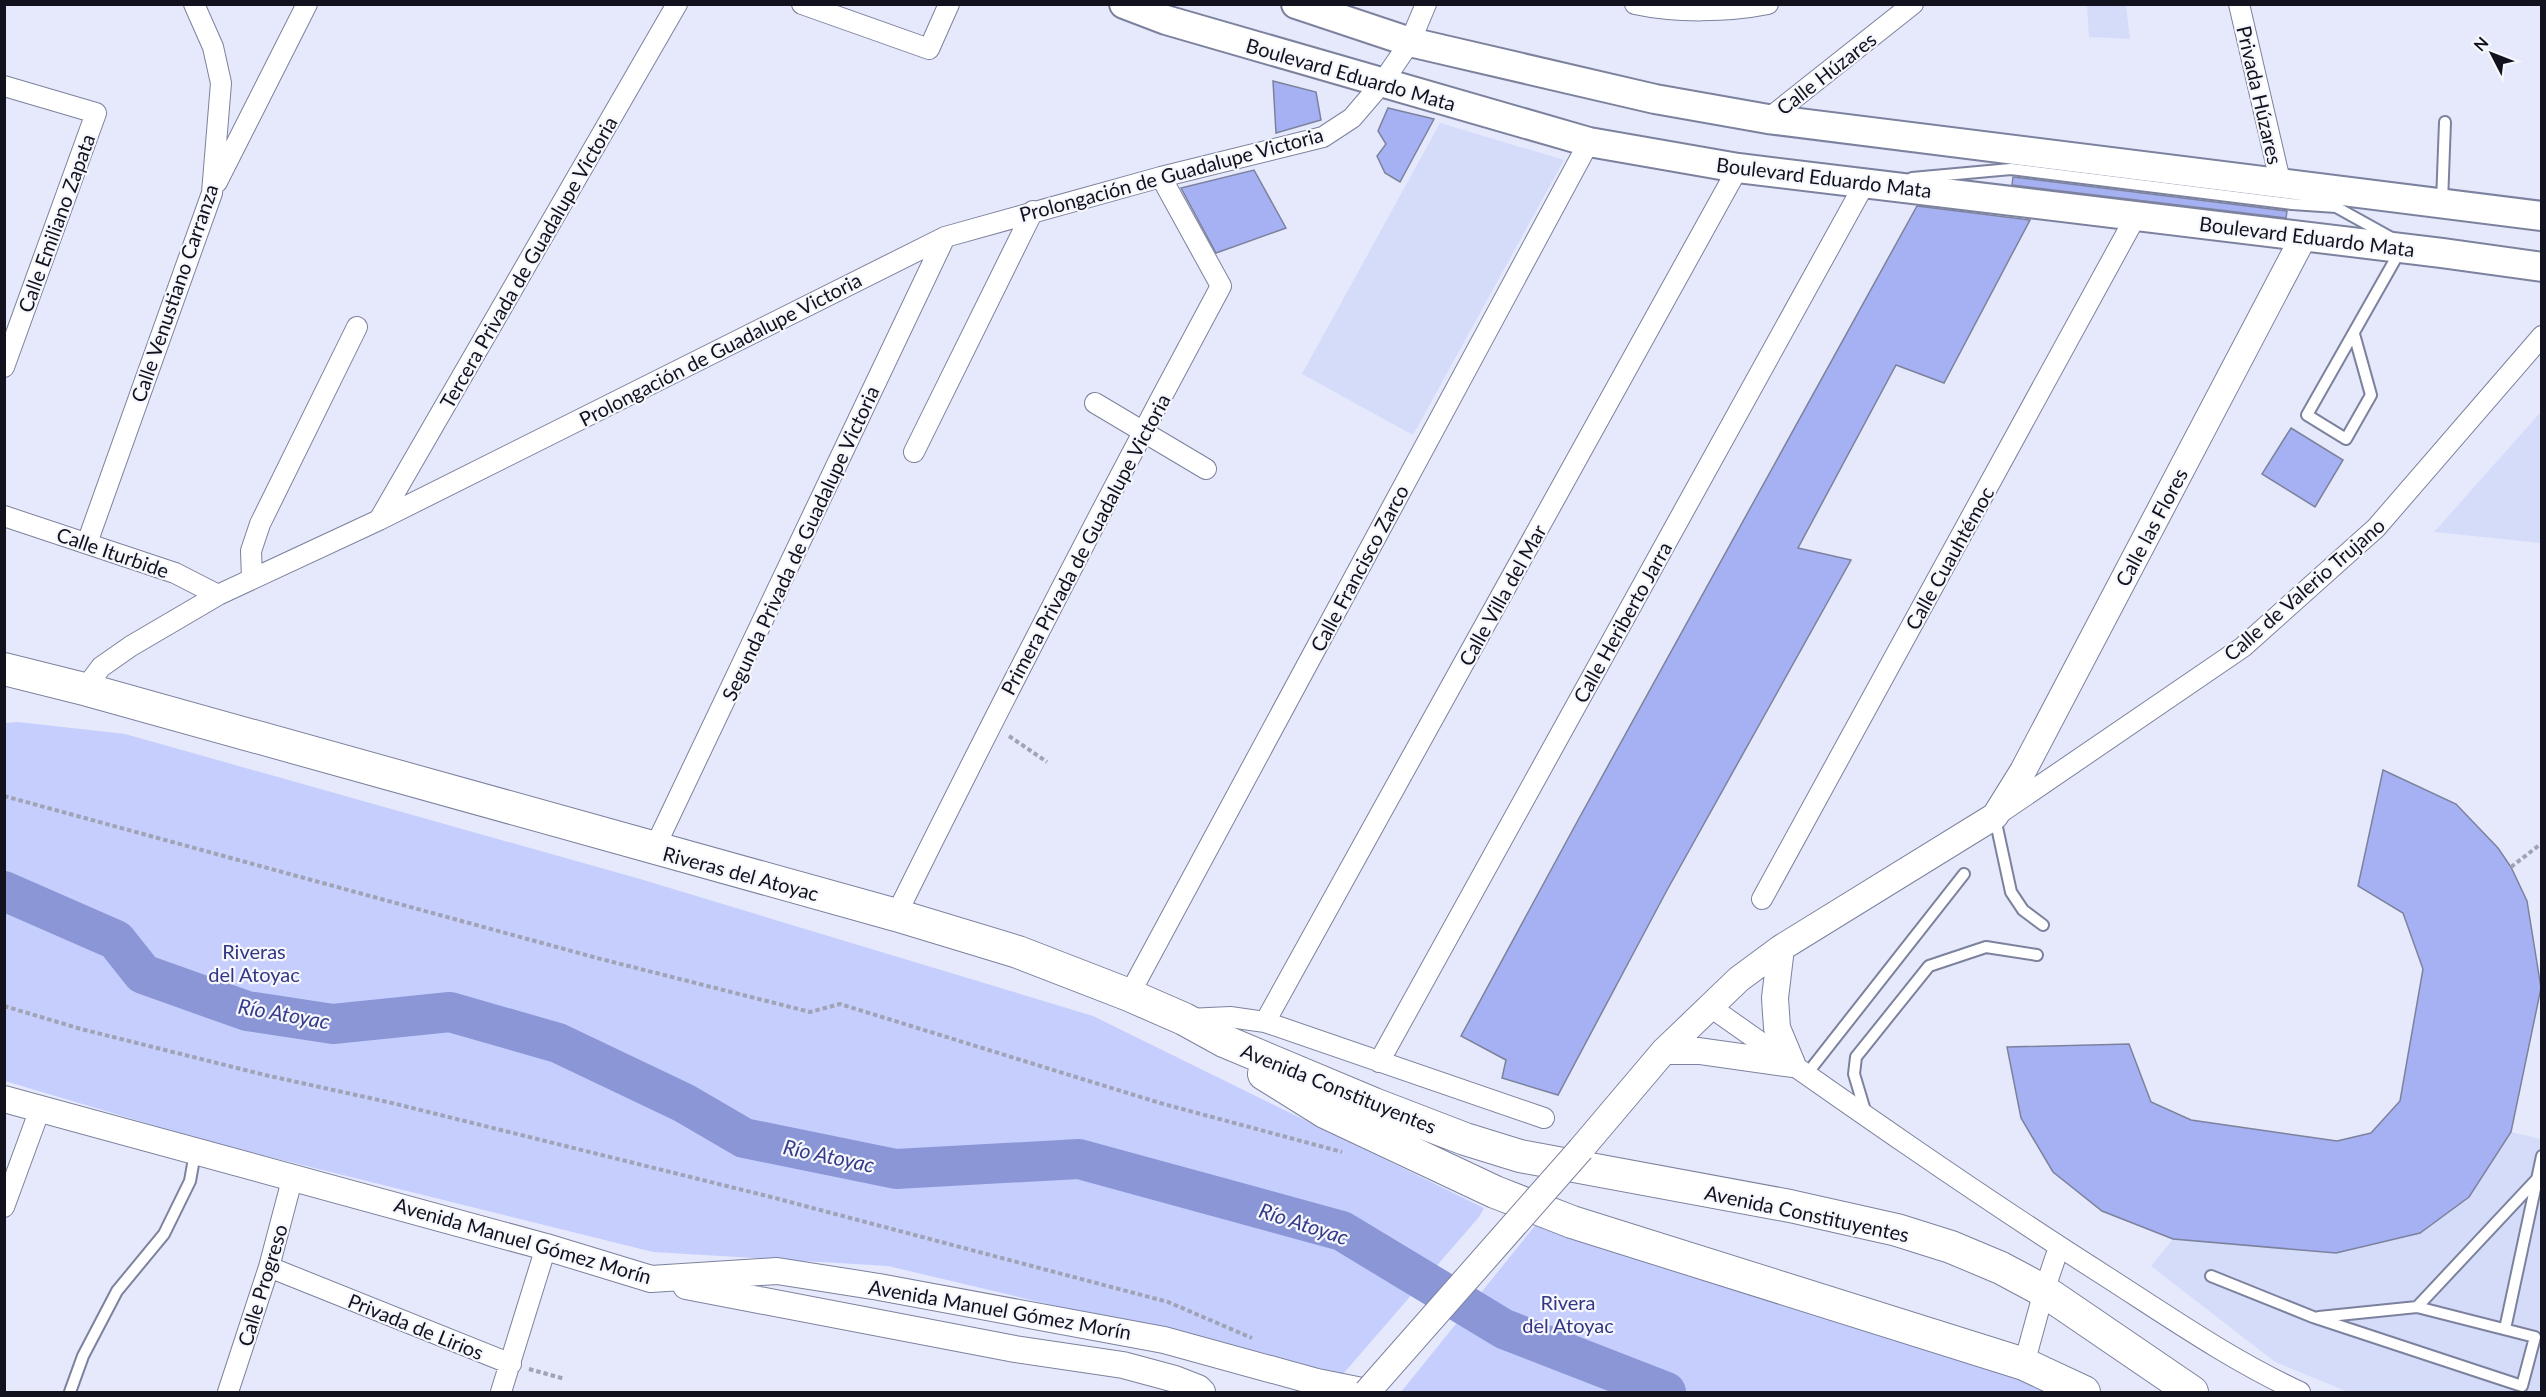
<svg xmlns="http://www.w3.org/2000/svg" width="2546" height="1397" font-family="Lato,sans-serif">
<rect width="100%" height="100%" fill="#e5e9fb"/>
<!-- built -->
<path fill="#d5dcfa" d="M2087,5H2126L2130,39L2089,37Z
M1440,123L1564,160L1413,435L1302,374Z
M2539,414L2542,415L2541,543L2434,532Z
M2511,1132L2541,1139V1392H2348L2275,1362L2151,1266L2173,1239L2336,1253L2420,1233L2469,1197Z"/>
<!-- green -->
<path fill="#c5cefd" d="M18,722L125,734L640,879L1093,1016L1484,1208L1479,1217L1343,1374L888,1266L653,1252L210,1142L5,1081L4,723Z
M1538,1222L2082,1392H1401Z"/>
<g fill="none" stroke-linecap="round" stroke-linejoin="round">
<!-- river -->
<path stroke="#8b96d7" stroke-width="40" d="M4,891L116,940L143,974L247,1011L333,1024L450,1012L558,1043L684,1103L744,1138L896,1169L1079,1159L1342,1231L1504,1329L1666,1392"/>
</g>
<!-- building -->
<path fill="#a5b1f3" stroke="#7c829d" stroke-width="1.5" d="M1273,81L1316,92L1321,120L1276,133Z
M1388,108L1434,119L1400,182L1385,173L1377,156L1386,144L1378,131Z
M1254,170L1286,228L1216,253L1181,188Z
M2013,177L2287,211L2286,218L2012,185Z
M1917,206L2030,220L1944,383L1896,365L1798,548L1851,560L1666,892L1558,1095L1502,1078L1506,1060L1461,1036L1577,822Z
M2291,428L2343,460L2315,507L2262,474Z
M2383,770L2456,804L2498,848L2511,867L2527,901L2541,988L2511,1132L2469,1197L2420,1233L2336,1253L2173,1239L2102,1211L2053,1172L2021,1118L2007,1047L2129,1044L2151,1102L2191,1120L2337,1141L2371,1133L2400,1101L2423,969L2403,913L2358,886Z"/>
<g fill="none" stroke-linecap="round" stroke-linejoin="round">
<defs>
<path id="service" d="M1912,178L2011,169L2292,204L2336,207L2390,237
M2442,202L2445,122
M2354,334L2371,395L2346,439L2307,415L2400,251
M1995,818L2011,892L2023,910L2043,925
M1806,1075L1964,874
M1866,1114L1854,1074L1856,1057L1929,966L1986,947L2037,955
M2211,1276L2313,1317L2522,1386L2535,1337L2417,1307
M2319,1317L2417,1307L2536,1180
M2505,1329L2542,1156
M70,1392L83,1356L117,1291L164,1234L190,1181L195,1153"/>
<path id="minor" d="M802,4L929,49L949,4
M1635,4C1676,13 1728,12 1768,4
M2239,4L2281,185
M4,86L96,113L4,367
M1768,119L1913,4
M217,182L307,4
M1095,403L1206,469
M914,452L1033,211
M4,516L175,573L218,595
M379,520L677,4
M87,543L212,193L221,83L213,47L194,4
M252,578L251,551L260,524L357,327
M88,690L92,679L101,667L131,646L218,595L379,520L945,237L1161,177L1323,137L1352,118L1382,83L1410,42L1426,4
M2000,813L2243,647L2376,528L2542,336
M654,849L945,237
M1762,899L2136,216
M896,915C1001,703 1109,494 1221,286L1161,177
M1129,995L1589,142
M1709,1006C1841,1099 1973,1192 2110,1279C2172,1319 2233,1361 2300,1392
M1188,1019L1230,1017L1265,1022L1544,1118
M1265,1022L1738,168
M1379,1062L1865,183
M4,1207L40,1109
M269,1267L511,1364
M2024,1364L2044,1291L2059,1247
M228,1392L269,1267L293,1176
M501,1392L546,1247"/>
<path id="tertiary" d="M1781,948L1775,998L1777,1028L1792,1064
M1664,1051H1699L1792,1064
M4,1099L546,1247L651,1279L777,1271L879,1287L1164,1340L1317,1382L1367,1392
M1581,1149L1664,1051L1739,979L1781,948L1995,816L2023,771L2304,236
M686,1286L1015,1349L1123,1365L1175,1379L1198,1388L1202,1392"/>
<path id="secondary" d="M1124,4L1166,20L1589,142L1738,168L2442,253L2542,267
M1296,4L1410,42L1655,99L1768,119L2542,216"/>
<path id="primary" d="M4,669L88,690L896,915L1018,952L1129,995L1184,1019L1224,1041L1374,1104L1465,1139L1520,1156L1790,1206L1897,1230L1951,1247L2001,1268L2044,1291L2192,1392
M1264,1074L1325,1112L1495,1192L1572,1222L2024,1364L2084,1392"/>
</defs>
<!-- service casing -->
<use href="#service" stroke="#7c829e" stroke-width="14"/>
<!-- minor casing -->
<use href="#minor" stroke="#7c829e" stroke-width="22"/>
<!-- tertiary casing -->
<use href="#tertiary" stroke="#7c829e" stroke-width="28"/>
<!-- secondary casing -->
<use href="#secondary" stroke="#7c829e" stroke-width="32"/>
<!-- primary casing -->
<use href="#primary" stroke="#7c829e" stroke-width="34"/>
<!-- path -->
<path stroke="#a0a3b3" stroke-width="4" stroke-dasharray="4.5 3" stroke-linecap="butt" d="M1009,736L1047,762
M4,796L597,958L810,1012L840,1004L1160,1103L1342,1152
M2511,867L2542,843
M4,1006L81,1029L265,1075L388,1102L771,1197L1168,1302L1252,1338
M529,1369L565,1379"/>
<!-- service -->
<use href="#service" stroke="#fff" stroke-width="10"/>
<!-- minor -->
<use href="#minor" stroke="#fff" stroke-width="20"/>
<!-- tertiary -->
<use href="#tertiary" stroke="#fff" stroke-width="26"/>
<!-- secondary -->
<use href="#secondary" stroke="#fff" stroke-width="28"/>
<!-- primary -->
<use href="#primary" stroke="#fff" stroke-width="32"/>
<defs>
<path id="tertiary-bridge" d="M1367,1392L1581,1149"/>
</defs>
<!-- tertiary-bridge casing -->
<use href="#tertiary-bridge" stroke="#7c829e" stroke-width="28" stroke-linecap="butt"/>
<!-- tertiary-bridge -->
<use href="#tertiary-bridge" stroke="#fff" stroke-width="26"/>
</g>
<g text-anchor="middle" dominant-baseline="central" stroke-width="4.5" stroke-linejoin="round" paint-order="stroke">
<!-- street labels -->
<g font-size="20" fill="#11121d" stroke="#f5f7fd">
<text transform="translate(1826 73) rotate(-38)">Calle Húzares</text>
<text transform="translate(1351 74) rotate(16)">Boulevard Eduardo Mata</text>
<text transform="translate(2260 95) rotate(77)">Privada Húzares</text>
<text transform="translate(1171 174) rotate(-15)">Prolongación de Guadalupe Victoria</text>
<text transform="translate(1824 177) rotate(7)">Boulevard Eduardo Mata</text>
<text transform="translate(56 223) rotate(-70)">Calle Emiliano Zapata</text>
<text transform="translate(2307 236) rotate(7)">Boulevard Eduardo Mata</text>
<text transform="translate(528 262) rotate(-60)">Tercera Privada de Guadalupe Victoria</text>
<text transform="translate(174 293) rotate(-71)">Calle Venustiano Carranza</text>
<text transform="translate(720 349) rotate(-27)">Prolongación de Guadalupe Victoria</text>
<text transform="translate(2151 527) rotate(-62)">Calle las Flores</text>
<text transform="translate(800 543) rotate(-65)">Segunda Privada de Guadalupe Victoria</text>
<text transform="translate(1085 544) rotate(-62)">Primera Privada de Guadalupe Victoria</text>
<text transform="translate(113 552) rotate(19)">Calle Iturbide</text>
<text transform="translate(1949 558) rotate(-61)">Calle Cuauhtémoc</text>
<text transform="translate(1359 568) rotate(-62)">Calle Francisco Zarco</text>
<text transform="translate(2304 589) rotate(-41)">Calle de Valerio Trujano</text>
<text transform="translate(1502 595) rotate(-61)">Calle Villa del Mar</text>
<text transform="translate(1622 622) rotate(-61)">Calle Heriberto Jarra</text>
<text transform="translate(741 873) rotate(15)">Riveras del Atoyac</text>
<text transform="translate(1339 1088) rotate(22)">Avenida Constituyentes</text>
<text transform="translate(1807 1213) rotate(12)">Avenida Constituyentes</text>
<text transform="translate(523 1240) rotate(16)">Avenida Manuel Gómez Morín</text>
<text transform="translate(262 1285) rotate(-73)">Calle Progreso</text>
<text transform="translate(1000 1309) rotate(10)">Avenida Manuel Gómez Morín</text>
<text transform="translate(416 1326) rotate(22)">Privada de Lirios</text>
</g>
<!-- park labels -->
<g font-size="20" fill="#333783" stroke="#f5f7fd">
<text x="254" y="951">Riveras<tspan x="254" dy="23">del Atoyac</tspan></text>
<text x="1568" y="1302">Rivera<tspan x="1568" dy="23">del Atoyac</tspan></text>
</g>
<!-- water labels -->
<g font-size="21" font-style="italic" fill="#363b88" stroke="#f5f7fd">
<text transform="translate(284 1013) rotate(10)">Río Atoyac</text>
<text transform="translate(829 1155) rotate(12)">Río Atoyac</text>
<text transform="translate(1304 1223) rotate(18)">Río Atoyac</text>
</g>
</g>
<!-- border -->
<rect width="2546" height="1397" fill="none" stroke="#11121d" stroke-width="12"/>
<!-- north arrow -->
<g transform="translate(2492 54) rotate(312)" stroke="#f5f7fd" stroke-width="4.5" paint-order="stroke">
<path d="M0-4.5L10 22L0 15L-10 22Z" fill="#11121d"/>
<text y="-9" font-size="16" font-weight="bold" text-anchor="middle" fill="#11121d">N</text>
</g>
</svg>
